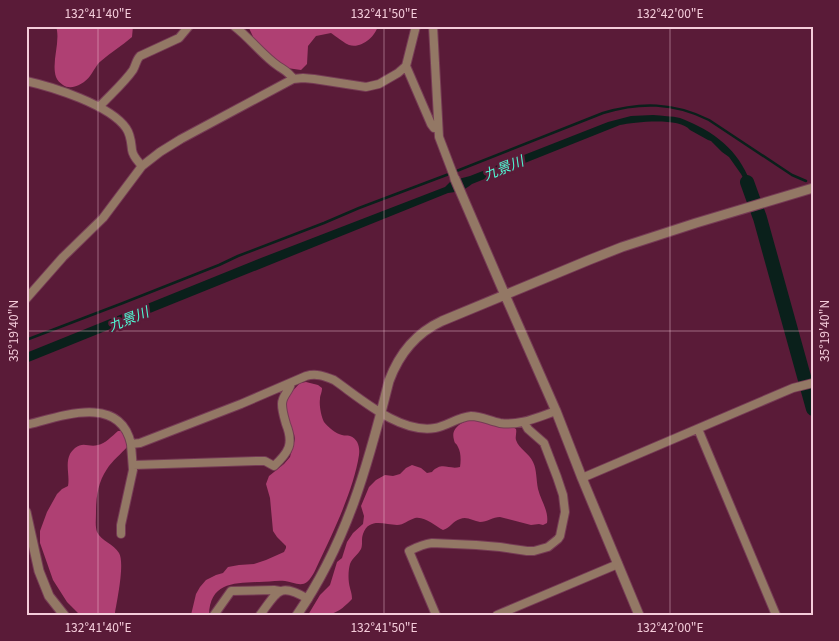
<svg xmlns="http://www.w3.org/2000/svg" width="839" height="641" font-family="Georgia,'Noto Sans JP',serif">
<rect width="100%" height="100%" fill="#5a1b38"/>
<!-- forest -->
<path fill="#af4073" d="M56,26H133L132,37C122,46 111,52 101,61C96,65 94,71 90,76C84,84 71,91 63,85C60,83 57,80 56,77C51,61 61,42 56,26Z
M248,26H378C375,37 361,49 349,45C346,44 335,36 331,33L316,36L308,46L307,64L301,70L287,68L279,64L256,43Z
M306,382L318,385L322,388C322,393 320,395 320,399C319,405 321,416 324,422C328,427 336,434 342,435C345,436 347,435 350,436C358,439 360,447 359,455C354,488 334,531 319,562C316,568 313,577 307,582C301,587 292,582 285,581C277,580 267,582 259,582C233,583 210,583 209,615H191L196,594L200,587L206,580L216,575L223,573L228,567L239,565L254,564L266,560L284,552L286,548V546L277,537L273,531L270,498L266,484L269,476L284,464L290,457L295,439L294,434L290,429L285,411L287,397L300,383Z
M473,419L511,426L516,429C517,433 515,436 516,440C519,449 529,453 533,462C537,470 536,480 538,489C541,501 549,511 547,523L543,525L539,524L531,525L500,517C493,517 487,522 480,522C473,521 467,516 460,519C453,521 450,528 443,530C435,526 425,516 415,518C408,520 404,525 397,525C385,525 369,517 363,534C361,539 363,544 361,549C358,555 352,558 350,564C348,571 348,581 350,588C351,592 352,594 352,599C336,616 330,615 308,615L320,595L330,585L337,562L342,558L347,542L353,533L363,524L364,516L361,506L369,487L376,480L385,475L393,476L400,474L406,468L412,465L421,468L427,473L432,472C442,461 448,470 460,467C461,461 461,452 458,447C456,442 455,445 454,440C450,427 464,421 473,419Z
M118,431H122L126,439L128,446C121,454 112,461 107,469C98,482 96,497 96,513C96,519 95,526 97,532C101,541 114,544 119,553C125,563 117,601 115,613L114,615H80L67,602L53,580L40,543V531L47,512L57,494L62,489L68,486C70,476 65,464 70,454C71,452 73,450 75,448C84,441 89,448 98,445C105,444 112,436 118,431Z"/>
<!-- water -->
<path fill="#0a201b" d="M653,115C662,116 672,116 680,118C686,120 692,123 698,126C730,142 747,165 756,199L751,201L747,185L741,174L729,157L722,152L711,141L708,140L690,130C680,117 635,122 620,125L472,184C465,190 458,192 448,193L26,363V353L261,258L445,187L451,181L470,176L608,122L631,116Z"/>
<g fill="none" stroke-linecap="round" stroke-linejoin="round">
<!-- stream -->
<path stroke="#0a201b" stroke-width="2.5" d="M26,340L123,303L219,265L238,256L324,223L359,208L449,174L603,113C640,102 673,102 709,120L792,175L806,181"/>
<!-- river -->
<path stroke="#0a201b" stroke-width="14" d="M747,182L760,218L813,409"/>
<defs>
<path id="minor" d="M234,26C250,38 262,55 278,66C284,70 290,73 293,79
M433,26L439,137L455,179
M406,66L431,124L434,128H437
M26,81C53,87 110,105 126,128C131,135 131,142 132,150C133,157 138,161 142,166
M99,107C110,95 124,83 133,70C136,65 136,60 140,56L179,38L189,26
M26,299L63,257L103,218L142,166L160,152L181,139L293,79L303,78L314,79L366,87L379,84L398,73L406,66L416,26
M26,425C59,417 120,393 131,444L140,443L241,404L306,376C316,373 324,376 334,380C360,398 400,434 435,428C447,426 458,417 471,416C481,416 490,421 500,423C520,426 538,417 556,411
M698,429L776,615
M133,465L256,461H265L274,466C289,452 294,444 286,424C284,417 282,411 282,404C282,395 290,391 291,383
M582,478L793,388L813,383
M121,534V525L133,470L131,444
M214,615L231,591L274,590L280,591
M260,615C278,591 279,582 308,599
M436,615L409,551C417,547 423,544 432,543L476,545L500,547L527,551H534L548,547L558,539L560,536L565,512L563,495L557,477L544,443L528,429L524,422
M497,615L618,564"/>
<path id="tertiary" d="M455,179L505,295L556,411L582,478L639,615
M26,512L39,571L49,596L64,615
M297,615C347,542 368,465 389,381C399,354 416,333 442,321L589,260L622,247L696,223L813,188"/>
</defs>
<!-- minor casing -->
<use href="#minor" stroke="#763b55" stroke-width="10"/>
<!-- tertiary casing -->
<use href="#tertiary" stroke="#763b55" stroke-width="11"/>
<!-- minor -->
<use href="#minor" stroke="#937865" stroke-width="8"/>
<!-- tertiary -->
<use href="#tertiary" stroke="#937865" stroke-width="9"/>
</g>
<!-- ticks -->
<path fill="none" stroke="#f4ccda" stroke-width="1" stroke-opacity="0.45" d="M98,26V615M384,26V615M670,26V615M26,331H813"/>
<g text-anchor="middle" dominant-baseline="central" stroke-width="5" stroke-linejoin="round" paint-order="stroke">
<!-- water labels -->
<g font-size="14" font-style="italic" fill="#50f8d4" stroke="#5a1b38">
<text transform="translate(503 167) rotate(-22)">九景川</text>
<text transform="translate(128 318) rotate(-22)">九景川</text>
</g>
</g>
<!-- border -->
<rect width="839" height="641" fill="none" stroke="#5a1b38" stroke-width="55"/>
<rect x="28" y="28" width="784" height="586" fill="none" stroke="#f4ccda" stroke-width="2"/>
<g font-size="12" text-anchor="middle" fill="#f4ccda">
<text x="98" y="18">132°41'40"E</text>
<text x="384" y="18">132°41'50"E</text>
<text x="670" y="18">132°42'00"E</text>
<text transform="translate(14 331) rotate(-90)" y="4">35°19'40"N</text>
<text transform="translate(825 331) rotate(-90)" y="4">35°19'40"N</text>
<text x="98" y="632">132°41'40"E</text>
<text x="384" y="632">132°41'50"E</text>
<text x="670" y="632">132°42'00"E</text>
</g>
</svg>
